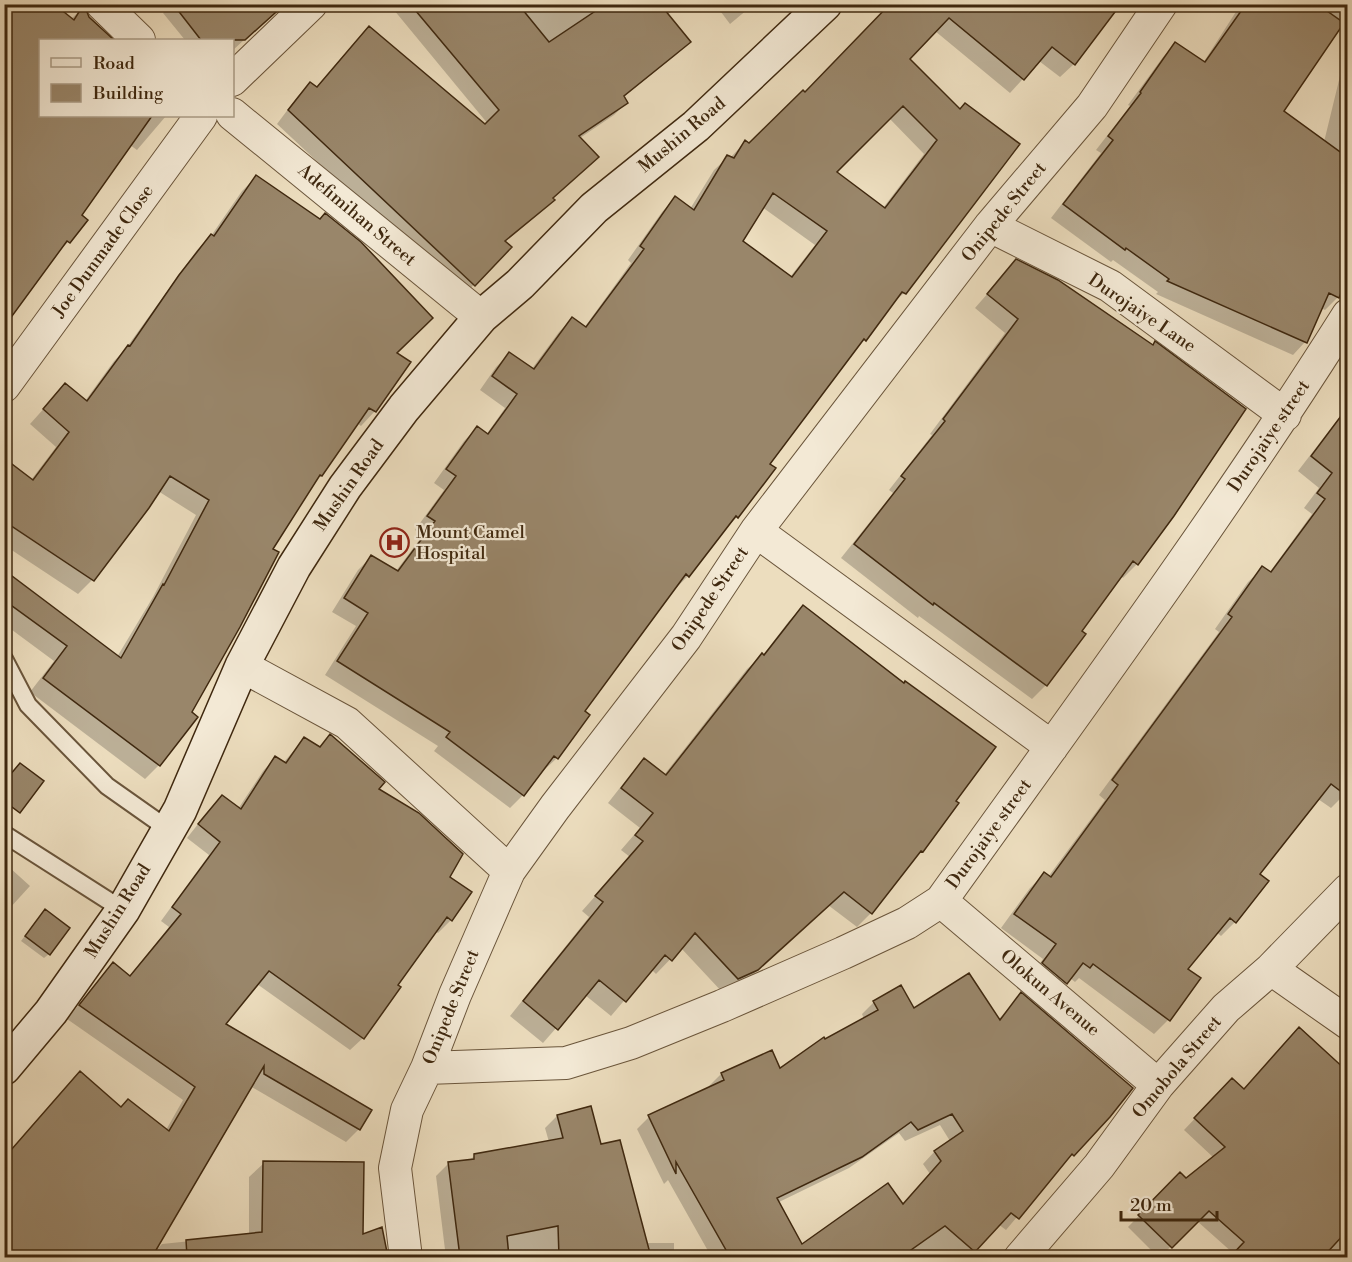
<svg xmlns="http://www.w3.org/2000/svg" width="1352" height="1262" font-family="'Libre Bodoni',serif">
<rect width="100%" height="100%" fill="#ecddbe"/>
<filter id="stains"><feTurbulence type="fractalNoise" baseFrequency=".00333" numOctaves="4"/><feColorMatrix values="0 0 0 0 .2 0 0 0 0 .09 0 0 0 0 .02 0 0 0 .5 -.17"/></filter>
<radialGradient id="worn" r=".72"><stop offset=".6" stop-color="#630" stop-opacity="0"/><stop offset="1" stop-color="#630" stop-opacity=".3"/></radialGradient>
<!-- shadow -->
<path fill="#0003" fill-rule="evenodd" d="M4,4L71,19L84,7L88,18L112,40H40V116H166L137,150L130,145L80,216L68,242L55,255Z
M165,4H283L232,51V40H185L163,13L168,8Z
M389,4H681L667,15L688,42L676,55L623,97L626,103L614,115L580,138L597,157L552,199L541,212L505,242L510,247L462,297L277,124L298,96L310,84L316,88L357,40L485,126L488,124Z
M715,4H754L730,24Z
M890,4H1111L1074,64L1060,77L1039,61L1010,93L935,31L908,59L959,110L1018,144L904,293L890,306L864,340L852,353L768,464L737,517L724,530L688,576L675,589L674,588L583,711L557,758L543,771L542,770L523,795L510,808L434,751L438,746L325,675L356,626L332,612L358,570L371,557L396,571L423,535L415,530L444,490L434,483L464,441L477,428L486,435L505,408L480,390L496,367L509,354L531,370L559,332L572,319L584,328L631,263L628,260L662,212L675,198L690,209L714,170L728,157L730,158L745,142L750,145L805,94ZM889,118L924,154L883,208L834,172ZM762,207L815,245L790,277L741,242Z
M1241,4H1348V18L1282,111L1324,142L1348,43V274L1338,297L1325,310L1321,308L1305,342L1293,355L1156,294L1158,292L1113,260L1111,262L1051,218L1101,153L1096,150L1130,106L1128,105L1163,57L1176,44L1203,63Z
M256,177L395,353L375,411L361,426L357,423L321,475L313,483L271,549L159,765L145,779L30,692L54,661L4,624V572L117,657L153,597L196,515L158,491L92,580L78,594L4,545V469L31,480L56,447L30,424L65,385L85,401L114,361L124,351L197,250L211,236L242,191Z
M1016,261L1137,564L1123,578L1121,576L1080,631L1046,685L1032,699L919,616L918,618L841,558L893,493L889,490L932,435L930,434L1005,333L975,308Z
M1348,406V791L1331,808L1318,799L1258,874L1235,922L1221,936L1216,932L1186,969L1168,1020L1154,1034L1079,978L1075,982L1070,978L1052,997L1029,978L1043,959L1001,928L1030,888L1044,874L1048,877L1105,800L1099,795L1219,632L1215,629L1248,582L1263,568L1269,573L1312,514L1304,508L1319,488L1298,471Z
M803,607L954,801L922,851L909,864L871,913L857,927L828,905L742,985L723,993L681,948L656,974L651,969L611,1016L585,995L543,1043L510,1016L589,917L582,911L630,857L621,850L640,828L608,803L630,775L644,760L664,775L747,669L763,655L789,621Z
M330,737L448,877L451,920L438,933L435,931L396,985L363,1038L350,1050L257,984L224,1025L359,1129L346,1142L250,1086L138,1258H4V1158L80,1073L121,1108L166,1130L183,1100L67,1019L113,964L129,977L169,927L161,921L209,855L187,838L210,809L223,797L238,809L263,771L275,758L283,763L304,739L318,748Z
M9,867L30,886L9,909L4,905V871Z
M40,916L49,954L44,958L21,941Z
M1021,994L1073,1154L1060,1166L1006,1230L998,1224L969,1258H712L668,1180L664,1184L637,1129L649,1117L710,1088L709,1086L721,1074L771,1052L779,1070L825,1041L864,1019L862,1014L874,1002L913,1010L998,1020ZM940,1125L950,1141L934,1152L923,1164L930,1174L902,1205L802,1246L777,1203L849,1168L899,1133L905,1141Z
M1299,1030L1348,1073V1258H1339L1330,1248L1321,1258H1231L1234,1254L1197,1221L1159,1258L1128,1227L1180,1174L1186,1180L1214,1158L1184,1130L1221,1091L1243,1090Z
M557,1116L600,1146L645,1243H674V1258H446L436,1176L448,1164L469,1161L474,1156L549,1142L545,1128Z
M264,1163L362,1236L381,1229L387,1258H148L162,1244L249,1235V1177Z"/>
<!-- building -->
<path fill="#99866a" stroke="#3f280f" stroke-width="1.5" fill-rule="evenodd" d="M4,4H54L74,20L84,4L89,17L114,40H40V116H152L82,215L88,220L70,243L67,241L4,327Z
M173,4H285L245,40H201Z
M410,4H518L549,42L606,4H660L691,42L624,96L628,103L579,136L599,157L553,198L555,200L505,241L512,247L475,286L288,110L310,82L317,87L369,26L485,124L499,110Z
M890,4H1121L1075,65L1052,47L1024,80L949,18L910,59L960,109L965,103L1020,144L906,294L902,292L866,341L864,339L770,464L776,468L738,518L736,516L689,577L686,574L585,711L590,715L558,759L554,756L524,796L446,737L450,732L337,661L368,613L344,598L371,555L398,571L435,521L427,516L456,476L446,469L477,426L488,434L517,394L492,376L509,352L534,369L572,317L586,327L644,249L640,246L675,196L694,210L727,155L734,158L745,140L749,143L803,90L805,92ZM903,106L937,140L885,208L837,172ZM773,193L827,231L792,277L743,241Z
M1246,4H1317L1344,23L1284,111L1347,157V278L1339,298L1329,293L1307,343L1167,281L1169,279L1126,248L1125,250L1063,204L1113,140L1108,136L1141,93L1140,92L1175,42L1205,62Z
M256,175L320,219L325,213L361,242L433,318L397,353L411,362L376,412L369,408L322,476L320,475L273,549L279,552L240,627L192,712L198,717L160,766L43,678L67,646L4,600V570L121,658L163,584L164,585L209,500L170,476L149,508L94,581L4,521V458L33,480L69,432L43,409L65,383L87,401L128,345L130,346L179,275L211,234L214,236Z
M1016,259L1058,280L1153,345L1155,341L1246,409L1174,516L1138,565L1133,561L1082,631L1086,634L1047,686L934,603L933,605L854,544L905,479L901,476L945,421L943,419L1018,319L987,294Z
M1347,408V796L1331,784L1260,874L1269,881L1236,923L1230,918L1188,969L1201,978L1170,1021L1093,964L1090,968L1083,963L1067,984L1042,963L1056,944L1014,914L1044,872L1051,877L1118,785L1112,780L1232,617L1228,614L1262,566L1271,572L1325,499L1317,493L1332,473L1311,456Z
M803,605L904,683L905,681L996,747L956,801L959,803L923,852L921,851L872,914L844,892L758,970L738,979L695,933L672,961L665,955L626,1002L599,980L558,1030L523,1001L603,902L595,896L643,841L635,835L653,813L621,788L644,758L666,775L762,653L764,655Z
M330,734L385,782L379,789L419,813L463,854L450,877L472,892L452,921L447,917L398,985L401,987L364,1039L269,971L226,1024L372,1110L360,1130L264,1074V1066L152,1257H4V1158L80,1071L121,1107L128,1099L169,1131L195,1087L79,1005L113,962L130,976L181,914L172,907L220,842L198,824L222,795L241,809L275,756L286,763L304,737L320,747Z
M20,763L44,781L20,813L4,801V782Z
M45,909L70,928L50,955L25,936Z
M969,973L1000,1020L1021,992L1133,1088L1110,1117L1074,1156L1072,1154L1019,1219L1011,1213L975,1252L945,1226L901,1257H730L676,1162V1174L648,1115L724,1080L721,1073L772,1050L780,1068L824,1037L825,1039L878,1010L873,1001L901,985L914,1008ZM952,1114L963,1131L934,1151L941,1161L903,1204L888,1183L802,1244L777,1198L862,1157L911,1122L918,1130Z
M1299,1027L1347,1071V1231L1323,1257H1230L1244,1242L1209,1211L1172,1248L1138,1215L1180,1172L1186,1178L1225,1147L1194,1118L1232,1078L1244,1089Z
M591,1106L601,1144L620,1140L651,1257H559L558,1226L507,1236L509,1257H460L448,1162L474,1159V1154L563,1138L557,1115Z
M263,1161L364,1162L363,1234L382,1227L388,1257H187L186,1240L262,1232Z"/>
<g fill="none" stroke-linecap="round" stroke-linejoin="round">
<defs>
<path id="lane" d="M4,659L28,705L107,786L168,829
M4,834L123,910"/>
<path id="street" d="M102,4L139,40
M232,80L311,4
M232,114L481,317
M990,226L1110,286L1285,415
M4,386L201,116
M756,531L1052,747
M242,666L347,723L509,871
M941,901L1158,1085
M1271,969L1348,1023
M427,1068L566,1063L631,1043L722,1006L843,953L907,923L941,901C1080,707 1221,516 1348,315
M406,1258L395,1168L407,1110L427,1068L455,995L509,871L555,807L686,637L756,531L990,226L1092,106L1161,4
M1020,1258L1099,1166L1158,1085L1226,1008L1271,969L1348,890"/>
<path id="secondary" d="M4,1068L51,1012L123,910L180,810L242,666L294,567L345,487L404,408L481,317L520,284L594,208L696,126L825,4"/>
</defs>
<!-- lane casing -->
<use href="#lane" stroke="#6a553b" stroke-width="20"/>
<!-- street casing -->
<use href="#street" stroke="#6a553b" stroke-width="34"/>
<!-- secondary casing -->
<use href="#secondary" stroke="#3f280f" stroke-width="36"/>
<!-- lane -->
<use href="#lane" stroke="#f3e9d5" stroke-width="16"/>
<!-- street -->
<use href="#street" stroke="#f3e9d5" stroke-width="32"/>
<!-- secondary -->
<use href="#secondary" stroke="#f3e9d5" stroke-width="33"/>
</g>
<!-- icons -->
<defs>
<symbol id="hospital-ring" viewBox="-11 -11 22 22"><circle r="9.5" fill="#f3e9d5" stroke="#8f2418" stroke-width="1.5"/><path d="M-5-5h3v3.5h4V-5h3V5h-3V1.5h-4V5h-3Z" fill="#8f2418"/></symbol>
</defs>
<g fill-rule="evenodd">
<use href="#hospital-ring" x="378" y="526" width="33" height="33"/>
</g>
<g text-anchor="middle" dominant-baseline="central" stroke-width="4.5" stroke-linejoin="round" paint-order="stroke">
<!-- street labels -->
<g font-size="18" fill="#3f280f" stroke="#f3e9d5">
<text transform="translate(682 135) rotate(-40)">Mushin Road</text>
<text transform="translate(1004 212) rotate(-51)">Onipede Street</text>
<text transform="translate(357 215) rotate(40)">Adefimihan Street</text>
<text transform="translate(103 251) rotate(-54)">Joe Dunmade Close</text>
<text transform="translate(1142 313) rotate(34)">Durojaiye Lane</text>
<text transform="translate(1269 436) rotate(-56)">Durojaiye street</text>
<text transform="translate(349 485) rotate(-55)">Mushin Road</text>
<text transform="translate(710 599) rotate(-56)">Onipede Street</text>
<text transform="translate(989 834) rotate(-54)">Durojaiye street</text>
<text transform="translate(118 911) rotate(-58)">Mushin Road</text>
<text transform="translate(1050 993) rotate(40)">Olokun Avenue</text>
<text transform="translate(451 1007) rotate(-68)">Onipede Street</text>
<text transform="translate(1177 1067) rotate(-50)">Omobola Street</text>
</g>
<!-- poi labels -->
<g font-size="18" fill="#3f280f" stroke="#f3e9d5" text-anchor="start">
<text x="416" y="532">Mount Camel<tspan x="416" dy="21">Hospital</tspan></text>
</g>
</g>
<!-- margin -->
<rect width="1352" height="1262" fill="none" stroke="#ecddbe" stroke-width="24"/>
<rect x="6" y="6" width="1340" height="1250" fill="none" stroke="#3f280f" stroke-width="3"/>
<rect x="12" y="12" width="1328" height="1238" fill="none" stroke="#3f280f" stroke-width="1.5"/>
<!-- legend -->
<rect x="39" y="39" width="195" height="78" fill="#f3e9d5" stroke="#ab9c86" stroke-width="1.5"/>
<rect x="51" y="58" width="30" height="9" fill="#f3e9d5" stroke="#ab9c86" stroke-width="1.5"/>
<text x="93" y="69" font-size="18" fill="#3f280f">Road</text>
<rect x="51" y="84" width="30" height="18" fill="#99866a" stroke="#ab9c86" stroke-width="1.5"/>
<text x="93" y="99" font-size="18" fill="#3f280f">Building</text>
<!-- scale -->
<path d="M1121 1211v9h96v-9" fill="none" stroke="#3f280f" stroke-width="3"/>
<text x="1130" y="1211" font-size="18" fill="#3f280f" stroke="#f3e9d5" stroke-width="4.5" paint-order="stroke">20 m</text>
<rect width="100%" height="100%" filter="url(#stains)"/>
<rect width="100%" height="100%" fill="url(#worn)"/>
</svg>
